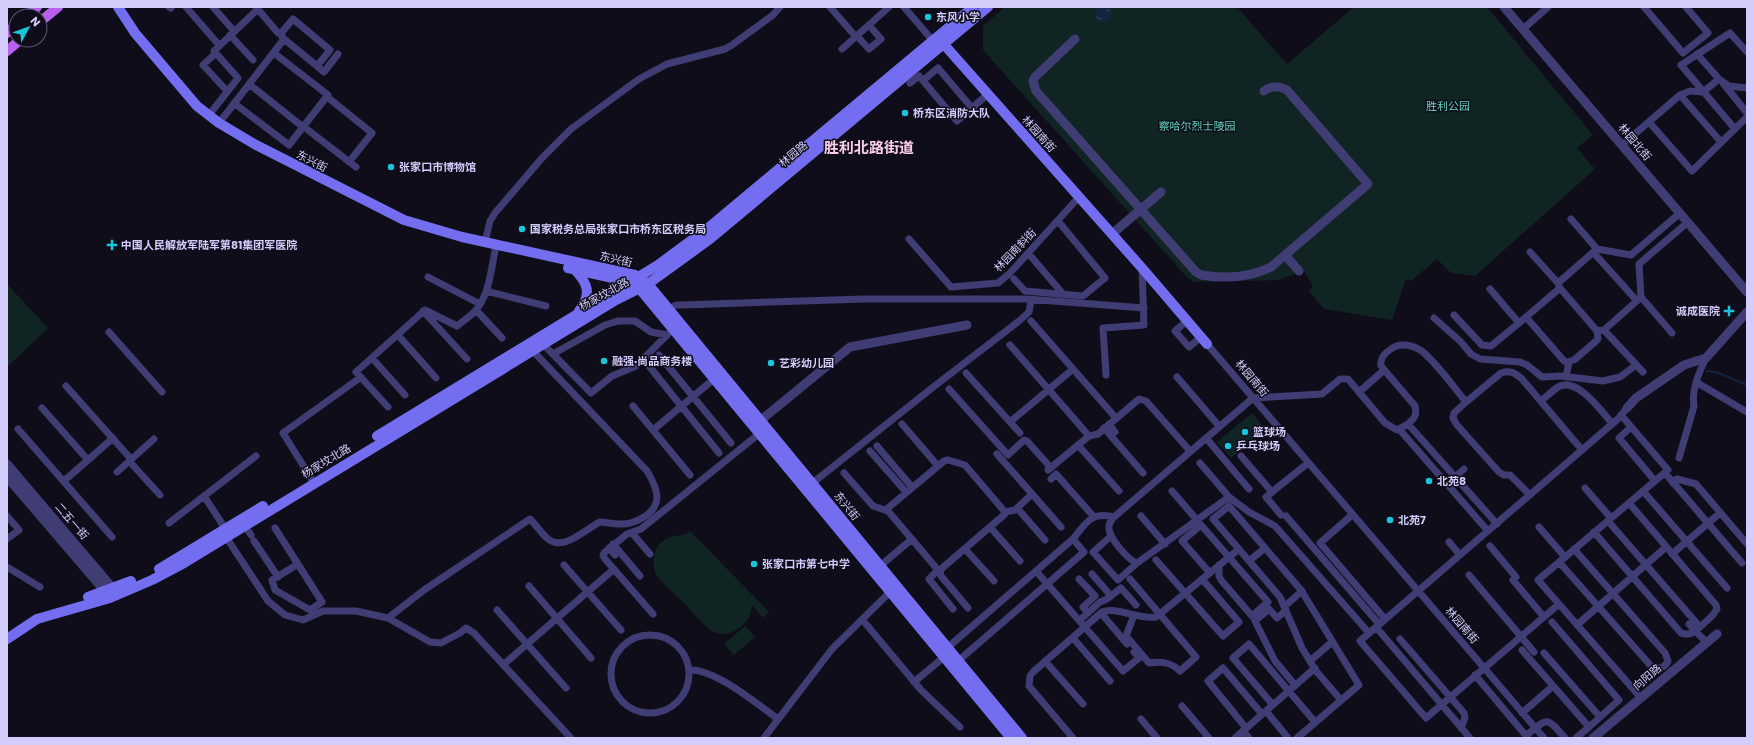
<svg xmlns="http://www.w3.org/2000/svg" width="1754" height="745" font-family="Poppins,'Noto Sans SC',sans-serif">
<defs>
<pattern id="water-ripples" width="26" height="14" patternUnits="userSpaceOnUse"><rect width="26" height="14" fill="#12243f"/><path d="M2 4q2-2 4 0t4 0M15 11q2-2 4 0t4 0" fill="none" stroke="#34435c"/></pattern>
</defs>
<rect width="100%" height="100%" fill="#100d1b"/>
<!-- green -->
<path fill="#112424" d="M1005,7H1237L1287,64L1354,7H1487L1593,135L1577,148L1595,169L1475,276L1451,273L1437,259L1411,281L1406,279L1392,320L1324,309L1309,291L1313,286L1304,271L1278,280L1193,282L1186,276L983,50V26Z
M7,284L48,328L7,367Z
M1252,413L1265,429L1231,458L1217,442Z
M690,531L769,612L763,618L752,605C751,609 751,614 749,617C742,630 723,640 710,630C699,621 690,609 680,599C674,593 658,580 655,572C653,565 653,555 657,548C667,531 680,540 690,531Z
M745,626L755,637L734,655L724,644Z"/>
<!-- water -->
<path fill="url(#water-ripples)" d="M1095 14a8 8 0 1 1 16 0a8 8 0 1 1-16 0Z"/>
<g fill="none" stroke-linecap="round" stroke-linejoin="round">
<!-- stream -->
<path stroke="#12243f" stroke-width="2" d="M1707,371L1716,372L1747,385"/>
<!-- minor -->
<path stroke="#403d75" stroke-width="7" d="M169,7L171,8
M186,7L219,45
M213,7L234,31
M256,7L278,33
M830,7L856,37
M904,7L933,41
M1644,7L1683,53L1708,33L1686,7
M1523,29L1548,7
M230,35L253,60
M857,36L869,49L881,39L869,25
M842,49L889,7
M216,53L203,65L227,91
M1697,54L1719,79
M317,66L324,72L338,54
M926,78L938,68L972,108L988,94
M910,83L919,76L957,121L972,108
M1723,83L1747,113
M249,84L303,127
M1680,95L1721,142
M331,100L372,133L349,162
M234,103L289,145L328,95L274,53
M209,115L238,78L214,51L258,9
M1649,122L1692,171L1747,117
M219,123L284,39L317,66L330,50L293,19L282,32V37L284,39
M1735,129L1681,65L1730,33L1747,52
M308,130L356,167
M1622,145L1680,95L1690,91L1703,92L1719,79L1729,86L1747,88
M1571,219L1597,249L1631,255L1680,213
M909,239L951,287L998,283L1009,274L1079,197
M485,242L490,221L495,213L542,158L571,129L639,79L667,64L725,49L732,45L773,15L780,7
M1530,252L1558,283L1560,288L1597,331L1604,330L1643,372
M1593,252L1637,301
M1028,253L1063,294
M428,277L480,304
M1014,279L1025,291L1083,296L1105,278L1058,221
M1558,283L1597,249
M1490,289L1519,323L1560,288
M486,291L546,306
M669,309L676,305H682L864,299H1027L1144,308
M476,310L502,338
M423,311L467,359
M1454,315L1482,345L1491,346L1519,323
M1526,317L1564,361L1567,362L1574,360L1595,342L1598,339L1597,331
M1434,318L1460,341L1471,354L1480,359L1520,362L1527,365L1542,377L1561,376L1603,381L1620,377L1636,365
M1031,321L1116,418
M1187,321L1175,331L1189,347L1201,337
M1604,330L1639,299
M109,332L162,392
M1672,333L1641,297L1639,264L1688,222
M398,335L436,378
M543,344L591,393L612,376L636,366L673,329
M1207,344L1544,738
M1010,345L1089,436
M553,354L605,325L618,321H635L651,332L667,335
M659,355L731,443
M372,358L405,395
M649,366L719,453
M966,373L1010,422L1073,369
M1106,375L1103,328L1144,325L1142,268
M1177,377L1219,426
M1566,377L1569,362
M1696,382L1747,412
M66,386L131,459
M949,389L1008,455L1024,440L1027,441L1051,468
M1359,392L1383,371
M1541,401C1546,397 1552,391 1558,387C1577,376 1601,411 1612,423
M1466,402L1454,413L1453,418L1457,425L1499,472L1504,475H1510L1530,495
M633,406L690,475
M388,407L356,372L425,310L457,326C463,321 471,316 476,310C489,295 491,270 495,251
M42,408L88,460
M1621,415L1668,470L1538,580L1641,698
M1010,422L1020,433
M902,424L938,466
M1109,424L1115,432
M1408,424C1415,418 1417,415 1415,406L1381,366C1380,358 1384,354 1391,349C1400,342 1414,345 1423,352C1438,365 1453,386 1466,402L1501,373C1511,370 1515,373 1522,379L1582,450
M1631,427L1619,438L1655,481
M1104,428L1143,473
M18,429L112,537
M1399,429L1488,531
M653,430L714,379
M1206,438L1249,489
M1078,445L1119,491
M877,446L912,487
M870,451L906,492
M997,454L1061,527
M1241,456L1272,492L1308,463
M1679,458L1694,406C1691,391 1699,372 1706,358
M948,460L965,465L1005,512V514L940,570H938L888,511V508L944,461Z
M129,461L160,495
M1200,463L1229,497
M1048,470L1089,436L1098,434L1139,399L1146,401L1190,451
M117,472L154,439
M844,473L873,506L888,511
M1665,473L1742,563
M1455,477L1464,469
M1051,479L1056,474L1094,517
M64,481L113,438
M314,483L283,433L361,377
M1673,483L1677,479L1696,484L1747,544
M810,485L932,388L1019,321L1029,312L1031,300
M1585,488L1611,518
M1172,491L1197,520
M1643,491L1727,588
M1272,492L1266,497L1281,515
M204,496L228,533
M1629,503L1716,605L1717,609L1712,616L1700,627
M1017,508L1045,540
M1005,512L1015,510L1032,494
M1352,515L1320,543L1385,619
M7,516L19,530L7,539
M1141,516L1165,544
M1286,516L1379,624
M1114,517C1111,521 1108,523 1109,528C1109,538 1128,560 1137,563L1229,497L1249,512L1275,526L1369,633
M242,522L251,535
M169,523L256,456
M990,527L1020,561
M1539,527L1565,557
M275,528L322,602L310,610L275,590L272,580L298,564
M1594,532L1681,633C1688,636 1695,632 1700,627L1608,521
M632,533L650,554
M224,534L268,601L285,615L303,620L323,611H356L388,618L430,642L441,643L460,633L466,628L474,633L571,738
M1111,536L1093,552L1118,580L1137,563
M1073,539C1086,523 1091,511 1114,517L1253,398L1322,394L1340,379H1348L1385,423L1397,430L1408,424L1497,524
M254,541L278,577
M1449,542L1460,555
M613,544L640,576
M1490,546L1516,577L1513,580L1544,617
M609,548L615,555
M965,549L994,581
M1672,554L1720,513
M1156,560L1223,636L1239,622L1202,579
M1249,561L1265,548
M1559,562L1651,666C1658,670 1665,668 1668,661L1665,653L1574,549
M564,565L621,630
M880,566L912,539
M7,567L40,587
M938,570L929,579L953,609
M940,570L941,576L968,608
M1036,571L1123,671L1139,658L1134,652
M1210,573L1182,541L1201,525L1268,602L1252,616L1221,580L1219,576V565
M1092,574L1111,596
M1469,575L1534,652
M1079,579L1095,596L1083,607L1088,613
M1130,579L1196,657L1180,671C1171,662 1161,661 1149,663L1126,636L1134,615
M529,586L591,658
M1559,604L1426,718L1360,641L1619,418L1627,408
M1285,606L1302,591
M497,610L566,688
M1286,610L1277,618L1269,609L1255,621L1275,661L1295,685
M1101,613L1127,644
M653,614L605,559L603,555L605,552L627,534L641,529L760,433
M388,618L424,590L530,519C536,525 541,533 547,538C563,553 585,529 600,522C606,522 612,524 618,524C633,525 656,515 657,498C657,488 652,479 647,471L532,350
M1080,620L1100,602L1107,599L1121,588L1136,605
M1552,622L1619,700L1589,727
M866,624L921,690L960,727
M1689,624L1707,643
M1577,625L1666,547
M1376,627L1470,738
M611 674a39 39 0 1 1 78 0a39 39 0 1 1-78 0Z
M1073,638L1110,681
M1400,639L1464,713L1465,718L1461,728
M947,648L1073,539L1084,552L958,661
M1522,650L1589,727L1576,738
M1544,653L1600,717
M1045,661L1083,704
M1310,661L1332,642
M503,665L614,569
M689,670C714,668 757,704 778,719
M1475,675L1528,738
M914,682L944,657
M1273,705L1233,658L1249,644L1315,722
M1182,706L1209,738
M1266,711L1288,738
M1522,713L1553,686
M1141,719L1157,738
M1246,728L1208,681L1223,668L1262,714
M1243,731L1249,738
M1526,736C1548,717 1546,716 1565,738
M764,738L832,649L890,592
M1073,738L1029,686L1030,676L1033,672L1102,612C1116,606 1139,620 1156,617L1239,549
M1235,738L1315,668
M1297,738L1359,685L1301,590L1229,506L1213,519L1280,597L1302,648L1316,671L1341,700"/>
<!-- tertiary -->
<path stroke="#403d75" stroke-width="9" d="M1504,7L1747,292
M1075,39L1035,77L1033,81L1036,91L1196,272L1201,275C1225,279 1249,278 1271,267L1368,184L1287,90C1279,86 1272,85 1264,91
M1112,234L1161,192
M1286,256L1299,271
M1627,408L1636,398L1684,365L1706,358L1747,312
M755,425L850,347L967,325
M7,464L116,592
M7,477L109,596
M1593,738L1717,634"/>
<!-- secondary -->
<path stroke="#736eef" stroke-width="10" d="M118,7L135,33L197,106L219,123L256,145L404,220L462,237L635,275L648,284L1022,738
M940,40L1142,268L1207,344
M568,268L626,281L639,288L1011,738
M574,269C588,283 592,294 579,311
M377,436L658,265L708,228L973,7
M159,569L263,506
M88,597L131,581
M7,639L37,619L110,598L152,580L184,563L616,300L648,284L710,239L988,7"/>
<!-- primary -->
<path stroke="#ba60ee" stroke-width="10" d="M26,16L37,7
M40,22L58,7
M7,33L16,25
M7,51L20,40"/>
</g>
<!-- markers -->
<g fill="#18c5da" stroke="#100d1b" stroke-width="1.5">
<circle cx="928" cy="17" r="4"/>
<circle cx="905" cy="113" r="4"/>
<circle cx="391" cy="167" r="4"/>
<circle cx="522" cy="229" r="4"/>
<path d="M110 239h4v4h4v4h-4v4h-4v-4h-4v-4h4z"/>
<path d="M1727 305h4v4h4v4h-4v4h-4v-4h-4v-4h4z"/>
<circle cx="604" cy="361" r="4"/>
<circle cx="771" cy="363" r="4"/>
<circle cx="1245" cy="432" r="4"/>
<circle cx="1228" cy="446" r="4"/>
<circle cx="1429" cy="481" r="4"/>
<circle cx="1390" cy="520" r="4"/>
<circle cx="754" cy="564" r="4"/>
</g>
<g text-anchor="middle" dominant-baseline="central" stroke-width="3" stroke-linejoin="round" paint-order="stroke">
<!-- poi labels -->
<g font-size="11" font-weight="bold" fill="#d2cdfa" stroke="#100d1b" text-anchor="start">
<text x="936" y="17">东风小学</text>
<text x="913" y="113">桥东区消防大队</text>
<text x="399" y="167">张家口市博物馆</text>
<text x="530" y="229">国家税务总局张家口市桥东区税务局</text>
<text x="121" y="245">中国人民解放军陆军第81集团军医院</text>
<text x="1720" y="311" text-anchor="end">诚成医院</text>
<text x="612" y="361">融强·尚品商务楼</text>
<text x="779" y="363">艺彩幼儿园</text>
<text x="1253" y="432">篮球场</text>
<text x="1236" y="446">乒乓球场</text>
<text x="1437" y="481">北苑8</text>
<text x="1398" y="520">北苑7</text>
<text x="762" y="564">张家口市第七中学</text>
</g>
<!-- park labels -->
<g font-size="11" fill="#62d0b6" stroke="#100d1b">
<text x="1448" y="106">胜利公园</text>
<text x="1197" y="126">察哈尔烈士陵园</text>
</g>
<!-- street labels -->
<g font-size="11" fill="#d2cdfa" stroke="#100d1b">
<text transform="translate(1039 134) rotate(48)">林园南街</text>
<text transform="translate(1635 142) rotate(50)">林园北街</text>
<text transform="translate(793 154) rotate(-40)">林园路</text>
<text transform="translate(312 161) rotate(27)">东兴街</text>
<text transform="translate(1015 250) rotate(-46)">林园南斜街</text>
<text transform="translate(616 259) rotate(13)">东兴街</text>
<text transform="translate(604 294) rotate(-29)">杨家坟北路</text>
<text transform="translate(1252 378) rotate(50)">林园南街</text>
<text transform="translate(326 461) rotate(-31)">杨家坟北路</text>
<text transform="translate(847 506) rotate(51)">东兴街</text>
<text transform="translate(72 521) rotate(49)">二五一街</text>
<text transform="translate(1462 625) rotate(49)">林园南街</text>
<text transform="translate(1647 677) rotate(-40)">向阳路</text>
</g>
<!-- district labels -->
<g font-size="15" font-weight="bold" fill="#facee9" stroke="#100d1b">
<text x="869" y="147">胜利北路街道</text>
</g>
</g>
<!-- border -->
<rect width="1754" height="745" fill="none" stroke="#d2cdfa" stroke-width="16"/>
<!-- north arrow -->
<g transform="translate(28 28) rotate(49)"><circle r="19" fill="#100d1b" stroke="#5e5a74"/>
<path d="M0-3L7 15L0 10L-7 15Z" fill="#18c5da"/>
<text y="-6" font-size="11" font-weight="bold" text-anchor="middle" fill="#d2cdfa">N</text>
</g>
</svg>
